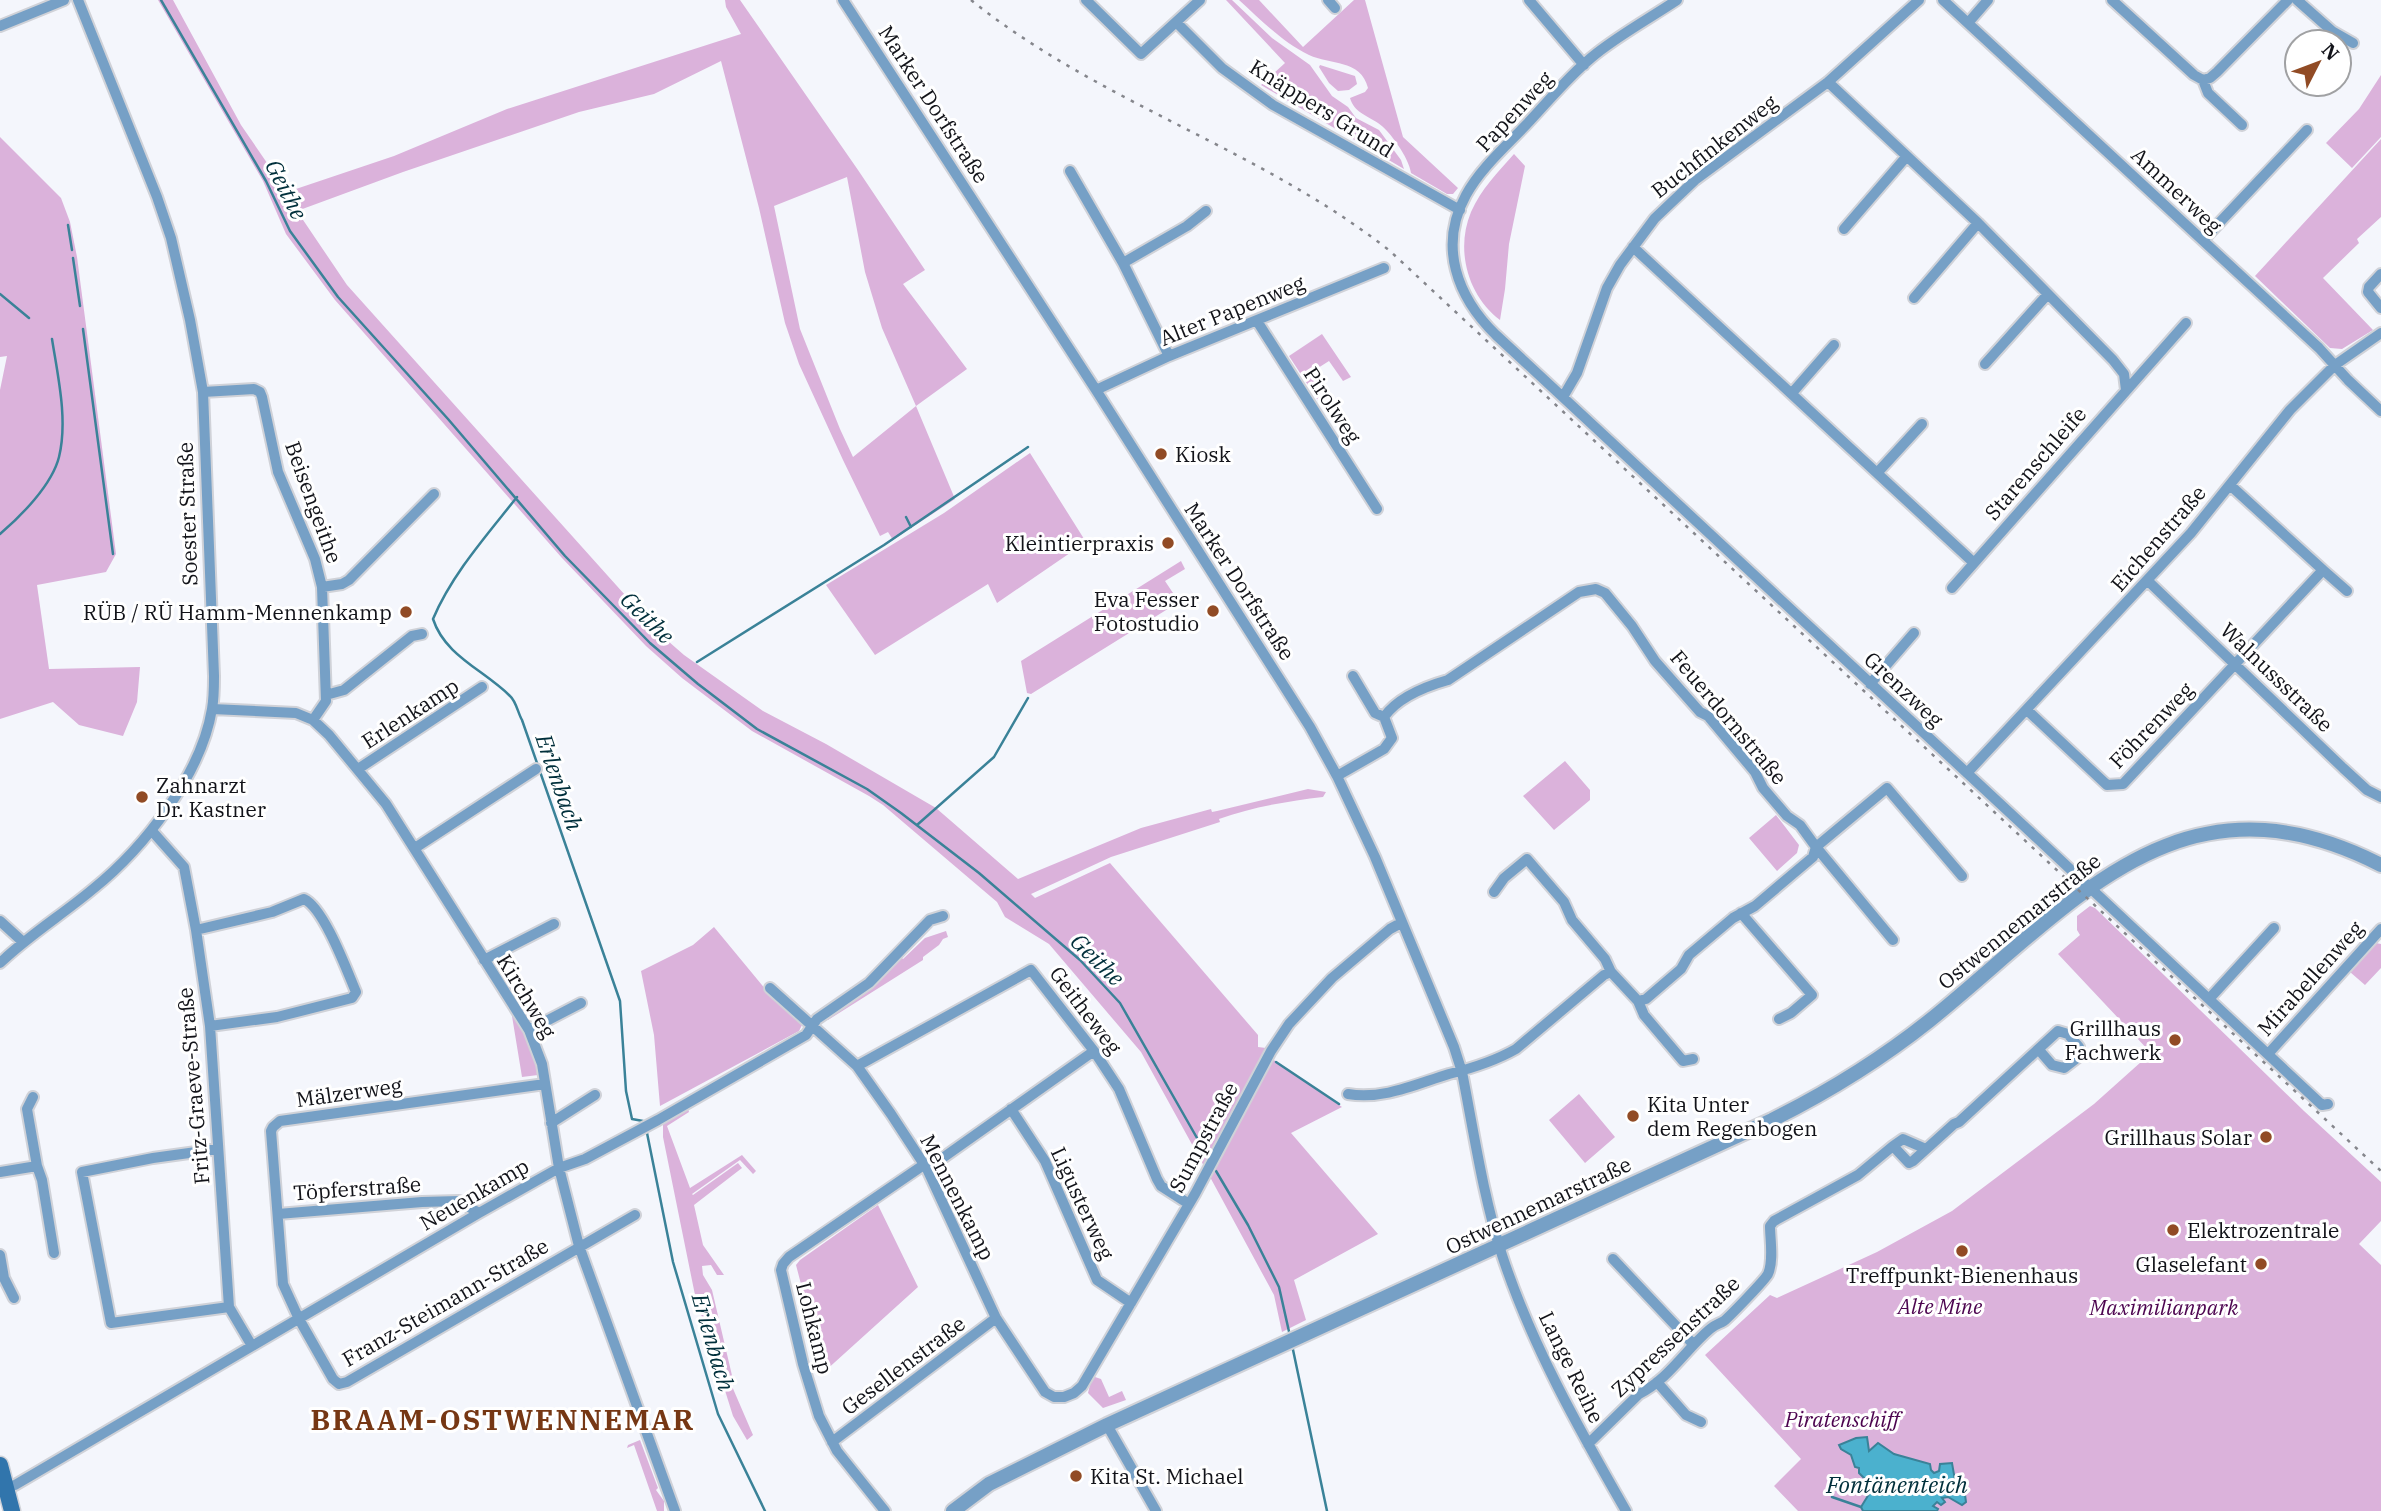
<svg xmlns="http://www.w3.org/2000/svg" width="2381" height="1511" font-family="'IBM Plex Serif',serif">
<rect width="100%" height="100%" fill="#f4f6fc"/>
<!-- green -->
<path fill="#dbb2db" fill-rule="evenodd" d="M158,0H173L241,125L287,192L394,156L507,109L741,34L726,7L725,0H740L858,170L925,270L903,284L967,369L916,406L955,499L893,540L888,532L880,536L843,460L799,364L785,323L759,208L721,61L654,94L579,112L403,172L297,211L347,285L660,634L684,655L763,711L826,744L936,808L1018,879L1141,828L1211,809L1212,812L1217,811L1308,789L1326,792L1323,797C1289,801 1252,807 1219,819L1220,822L1111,857L1031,894L1035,898L1110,863L1258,1035V1047L1266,1048L1205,1168L1141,1052L1049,944L1005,917L997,902L883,805L869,796L752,731L682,678L646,646L562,558L335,300L286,234L263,181ZM847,177L865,272L882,328L916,406L853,457L840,429L800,329L774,206Z
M1226,0H1232L1272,38L1310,65L1332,96L1348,107L1356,118L1379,130L1401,160L1404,169L1261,85L1285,63Z
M1239,0H1259L1303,47L1354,0H1365L1403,137L1458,188L1453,194H1447L1411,173C1409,158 1390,131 1378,123C1366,115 1354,112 1350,98L1365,92L1368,88C1361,59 1330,65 1309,55C1282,42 1261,20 1239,0Z
M1320,65L1355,76L1357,84L1349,90L1338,91L1329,83L1319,67Z
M2381,75V137L2352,168L2326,143L2359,109Z
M0,137L61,198L70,222L77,257L116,554L106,572L37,585L49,669L140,667L137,702L123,736L79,725L53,702L0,719V390L7,356L0,357Z
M2381,139V217L2357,239L2359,243L2323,278L2373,330L2342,349L2330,348L2255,276Z
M1514,154L1525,166L1509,244L1505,289L1500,320C1468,296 1455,250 1471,212C1481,189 1498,172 1514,154Z
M1322,334L1351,377L1343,381L1329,361L1318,368L1315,382L1322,396L1317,399L1289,356Z
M1030,453L1086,542L997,603L988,584L875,655L826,585L944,513Z
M1181,561L1185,569L1165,581L1179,602L1031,694L1027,693L1021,661Z
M1565,761L1590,790V800L1554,830L1523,796Z
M1776,815L1799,845L1797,853L1777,871L1749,838Z
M2090,906L2095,908L2304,1111L2381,1182V1221L2359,1244L2381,1265V1511H1798L1774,1486L1801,1459L1705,1355L1770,1295L1777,1298L1877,1252L1952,1211L2094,1104L2151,1053L2058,954L2080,935L2077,930V916Z
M714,927L771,996L802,1025L799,1031L660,1106L654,1035L641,971L693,945Z
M946,931L948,937L943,939L939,945L923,957V960L828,1020L826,1018L900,956L903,959L925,938Z
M2376,943L2381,944V968L2365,985L2350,972Z
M511,1010C524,1026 539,1054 538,1075L522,1077Z
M1271,1058L1342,1107L1291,1133L1378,1234L1294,1280L1306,1320L1282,1332L1274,1295L1210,1177Z
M1579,1094L1615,1137L1585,1163L1549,1120Z
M687,1105L689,1112L667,1126L690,1188L742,1155L756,1171L753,1174L740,1160L692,1194L693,1195L738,1163L742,1168L694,1205L703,1245L724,1275H717L711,1265L702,1266L703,1275L712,1290L734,1384H731L753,1435L747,1440L733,1416L695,1295L663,1137V1122Z
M878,1205L918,1287L824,1372L796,1265L800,1260Z
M1092,1376L1101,1379L1109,1397L1122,1391L1126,1400L1103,1408L1088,1393Z
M640,1440L658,1488L656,1490L664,1501V1511H657L634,1445L627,1448L628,1445Z"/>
<!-- water -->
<path fill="#4bb1ce" stroke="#3a8298" stroke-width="2" d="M1867,1437L1869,1451L1878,1443L1894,1454L1930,1464L1931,1470L1934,1473L1939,1471L1940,1464L1952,1463L1956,1486L1964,1487L1966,1502L1962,1505L1948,1497L1942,1498L1945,1502L1941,1505L1937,1502L1933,1506L1938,1509L1937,1511H1863L1861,1507L1869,1494V1483L1859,1473V1468L1855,1467L1851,1455L1841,1449L1839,1445L1856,1438Z"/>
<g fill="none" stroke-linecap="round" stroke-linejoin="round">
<!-- stream -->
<path stroke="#3a8298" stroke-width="2.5" d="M161,0L266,181L290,231L338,297L448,419L565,556L650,643L698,684L757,729L867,789L901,813L979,873L1080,960L1120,1003L1209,1159
M68,225L72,250
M73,258L80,306
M0,294L29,318
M83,329L113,554
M517,497C487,535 452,574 433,619C445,656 484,670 510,696C516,701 518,713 522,720L620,1001L626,1091L632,1119L643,1121
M906,517L911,527
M0,534C21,516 52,485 59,457C68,420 58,377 52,339
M697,662L884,545L1028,447
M917,825L994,757L1028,698
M1276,1062L1339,1104
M647,1133L673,1262L718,1414L765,1511
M1216,1171L1248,1225L1279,1287L1290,1336
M1292,1345L1327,1511
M1832,1497L1861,1507"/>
<defs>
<path id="minor" d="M843,0L1096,390L1310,727L1337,776L1375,857L1454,1047L1462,1072C1474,1133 1483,1196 1502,1255C1532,1346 1579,1429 1626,1511
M1086,0L1141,54L1200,0
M1328,0L1335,8
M1529,0L1584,65
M1677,0C1650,18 1621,34 1597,53C1570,74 1548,102 1525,126C1505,147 1480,169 1466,195C1438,246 1457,297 1496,335C1771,591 2048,847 2322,1105L2328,1104
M1943,0L2319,348L2348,380L2381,411
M2112,0L2194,75L2203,80L2208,93L2242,125
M2297,0L2332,31L2353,43
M1176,22L1222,68L1273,105L1460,210
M1968,23L1988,0
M0,26L64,0
M2203,80L2210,78L2217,72L2288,0
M1828,82L1978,223L2113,360L2124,374L2126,390
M1070,171L1123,263L1169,356
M1844,229L1907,156
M2203,240L2307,130
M1633,247L1973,562
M1123,263L1187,226L1206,211
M2381,274L2369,287L2368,292L2381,308
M1914,298L1978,223
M1257,321L1377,509
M1985,364L2048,294
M1096,390L1169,356L1384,268
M203,392L254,389L260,392L262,397L278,472L315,559L322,587L326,701L313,720
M1792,393L1834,345
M1563,397L1577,373L1607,288L1620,265L1655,218L1695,180L1828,82L1919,0
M1878,472L1922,424
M2323,570L2347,591
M2148,581L2343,768L2367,790L2381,797
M322,587L342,584L349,580L434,494
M1952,588L2186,323
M1353,676L1375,713L1384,717
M1870,684L1914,633
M326,695L344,690L412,636L422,634
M212,709L296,713L313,720L329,735L386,804L529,1030L542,1064L559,1168L579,1246L675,1511
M2027,710L2107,785L2123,784L2323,570L2230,485
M358,769L482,687
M1967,773L2191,533L2290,410L2335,365L2381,333
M1337,776L1384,749L1392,738L1384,717C1398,697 1427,686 1448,680L1579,592L1596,589L1605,593L1632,626L1655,661L1700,712L1708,716L1755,772L1763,788L1787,816L1800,825L1816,847L1813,857L1755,906L1733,918L1689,955L1681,969L1646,999L1638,1001L1611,972L1604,975L1516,1049C1495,1061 1473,1068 1449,1074C1416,1084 1383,1100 1348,1094
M152,831L184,867L196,930L210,1026L229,1307L252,1346
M415,848L536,769
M1494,892L1504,878L1527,859L1564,902L1572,920L1605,959L1611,972
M1741,913L1812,995L1791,1013L1779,1019
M0,921L23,942
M196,930L272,912L304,899C324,908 347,971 356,992L352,998L277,1017L210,1026
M1893,940L1816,847L1887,788L1962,876
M484,960L554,924
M0,963C29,935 62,915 93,889C144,848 201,775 212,709C214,698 214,687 214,676L203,392L190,320L171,238L157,197L78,0
M770,988L857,1066L891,1114L927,1169L996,1318L1045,1392L1054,1397H1064L1074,1393L1082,1386L1195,1194L1271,1051L1289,1024L1332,978L1390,929L1401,923
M2209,999L2274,928
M1638,1001L1644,1015L1683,1061L1693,1059
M529,1030L581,1003
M2268,1054L2381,929
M857,1066L1031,970L1094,1051L1119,1089L1157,1179L1161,1186L1189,1204
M545,1084L280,1121L273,1127L271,1131L283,1284L299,1319L333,1379L339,1384L347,1382L635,1215
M33,1097L27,1109L37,1166
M1011,1109L1045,1161L1097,1280L1131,1303
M551,1123L595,1095
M1893,1146L1903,1139L1926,1149
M218,1149L153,1158L82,1172L111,1323L229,1307
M927,1169L1094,1051
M0,1172L37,1166L42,1180L54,1253
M278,1214L422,1202L459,1201L479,1213
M0,1255L4,1278L14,1298
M1613,1259L1693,1344
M1657,1382L1686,1415L1701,1422
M1107,1425L1156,1511
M832,1442L996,1318
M1588,1444L1639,1394C1669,1379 1686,1349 1710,1329C1714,1325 1719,1324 1724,1321C1730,1316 1765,1280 1768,1274C1774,1261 1770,1239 1770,1226L1774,1221L1858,1175L1893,1146L1909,1163L1913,1161L1954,1124L1959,1122L2058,1031L2068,1034L2079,1047L2077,1058L2064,1068L2052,1065L2039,1050
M0,1489L15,1485L479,1213L559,1168L585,1159L658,1120L806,1035L817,1019L869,983L930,920L943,916
M885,1511L837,1451L819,1416L803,1364L781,1270L783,1264L789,1257L925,1164"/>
<path id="tertiary" d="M953,1511L989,1484L1107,1425L1772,1120C1828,1092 1880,1060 1929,1021C2073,905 2179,762 2381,865"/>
<path id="secondary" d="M0,1465L12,1511"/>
</defs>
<!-- minor casing -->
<use href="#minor" stroke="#d0d2d8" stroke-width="14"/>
<!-- tertiary casing -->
<use href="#tertiary" stroke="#d0d2d8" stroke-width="18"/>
<!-- secondary casing -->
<use href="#secondary" stroke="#d0d2d8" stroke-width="19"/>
<!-- minor -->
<use href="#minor" stroke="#76a0c6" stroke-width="10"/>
<!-- tertiary -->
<use href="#tertiary" stroke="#76a0c6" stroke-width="14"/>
<!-- secondary -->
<use href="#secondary" stroke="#3175ac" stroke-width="16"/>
<!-- rail -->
<path stroke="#85868c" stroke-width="2.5" stroke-dasharray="3.5 7" stroke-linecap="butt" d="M971,0C1099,103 1261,149 1390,251L2381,1171"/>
</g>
<!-- markers -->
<g fill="#914b25" stroke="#fff" stroke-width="2.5">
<circle cx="1161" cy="454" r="7"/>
<circle cx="1168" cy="543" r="7"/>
<circle cx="1213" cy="611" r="7"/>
<circle cx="406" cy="612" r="7"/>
<circle cx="142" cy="797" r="7"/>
<circle cx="2175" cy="1040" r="7"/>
<circle cx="1633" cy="1116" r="7"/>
<circle cx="2266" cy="1137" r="7"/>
<circle cx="2173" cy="1230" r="7"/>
<circle cx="1962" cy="1251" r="7"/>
<circle cx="2261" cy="1264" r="7"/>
<circle cx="1076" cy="1476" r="7"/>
</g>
<g text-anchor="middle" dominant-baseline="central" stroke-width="6" stroke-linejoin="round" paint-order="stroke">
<!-- street labels -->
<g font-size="21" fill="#121319" stroke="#fff">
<text transform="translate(934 104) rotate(57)">Marker Dorfstraße</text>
<text transform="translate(1322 108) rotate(32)">Knäppers Grund</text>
<text transform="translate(1514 111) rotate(-47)">Papenweg</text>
<text transform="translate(1714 146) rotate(-38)">Buchfinkenweg</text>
<text transform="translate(2177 190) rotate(43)">Ammerweg</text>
<text transform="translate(1232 310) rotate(-22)">Alter Papenweg</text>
<text transform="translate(1333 405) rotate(57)">Pirolweg</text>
<text transform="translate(2035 463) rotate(-49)">Starenschleife</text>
<text transform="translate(314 502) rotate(70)">Beisengeithe</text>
<text transform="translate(187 514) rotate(-92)">Soester Straße</text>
<text transform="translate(2158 538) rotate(-49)">Eichenstraße</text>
<text transform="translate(1240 581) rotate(57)">Marker Dorfstraße</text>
<text transform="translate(2277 677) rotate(44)">Walnussstraße</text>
<text transform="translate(1904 689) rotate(43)">Grenzweg</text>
<text transform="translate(410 713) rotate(-33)">Erlenkamp</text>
<text transform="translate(1729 717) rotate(50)">Feuerdornstraße</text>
<text transform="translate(2151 725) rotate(-46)">Föhrenweg</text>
<text transform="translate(2019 921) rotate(-39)">Ostwennemarstraße</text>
<text transform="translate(2310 978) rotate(-48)">Mirabellenweg</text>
<text transform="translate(527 996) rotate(59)">Kirchweg</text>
<text transform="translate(1086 1010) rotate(53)">Geitheweg</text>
<text transform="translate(193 1086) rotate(-95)">Fritz-Graeve-Straße</text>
<text transform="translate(349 1092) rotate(-8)">Mälzerweg</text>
<text transform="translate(1203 1137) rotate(-62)">Sumpstraße</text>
<text transform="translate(357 1188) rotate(-4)">Töpferstraße</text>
<text transform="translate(474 1194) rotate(-30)">Neuenkamp</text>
<text transform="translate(958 1197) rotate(63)">Mennenkamp</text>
<text transform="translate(1083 1203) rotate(65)">Ligusterweg</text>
<text transform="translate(1538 1205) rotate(-25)">Ostwennemarstraße</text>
<text transform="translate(445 1302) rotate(-30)">Franz-Steimann-Straße</text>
<text transform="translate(815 1328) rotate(76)">Lohkamp</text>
<text transform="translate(1675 1336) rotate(-43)">Zypressenstraße</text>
<text transform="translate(903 1365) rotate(-37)">Gesellenstraße</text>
<text transform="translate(1572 1367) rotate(64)">Lange Reihe</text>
</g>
<!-- poi labels -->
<g font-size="21" fill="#121319" stroke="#fff" text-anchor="end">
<text x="1175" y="454" text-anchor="start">Kiosk</text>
<text x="1154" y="543">Kleintierpraxis</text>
<text x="1199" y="599">Eva Fesser<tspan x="1199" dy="24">Fotostudio</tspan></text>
<text x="392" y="612">RÜB / RÜ Hamm-Mennenkamp</text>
<text x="156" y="785" text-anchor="start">Zahnarzt<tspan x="156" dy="24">Dr. Kastner</tspan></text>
<text x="2161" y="1028">Grillhaus<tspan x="2161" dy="24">Fachwerk</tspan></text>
<text x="1647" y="1104" text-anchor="start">Kita Unter<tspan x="1647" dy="24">dem Regenbogen</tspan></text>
<text x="2252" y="1137">Grillhaus Solar</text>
<text x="2187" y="1230" text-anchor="start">Elektrozentrale</text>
<text x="2247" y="1264">Glaselefant</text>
<text x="1962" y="1275" text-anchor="middle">Treffpunkt-Bienenhaus</text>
<text x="1090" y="1476" text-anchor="start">Kita St. Michael</text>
</g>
<!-- park labels -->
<g font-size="21" font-style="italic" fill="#4c044f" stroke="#fff">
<text x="1940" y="1306">Alte Mine</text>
<text x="2164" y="1307">Maximilianpark</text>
<text x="1842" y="1419">Piratenschiff</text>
</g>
<!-- water labels -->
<g font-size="23" font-style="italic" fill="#002f3b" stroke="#fff">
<text transform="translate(287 189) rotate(63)">Geithe</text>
<text transform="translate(648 617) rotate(44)">Geithe</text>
<text transform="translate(560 782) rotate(71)">Erlenbach</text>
<text transform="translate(1098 959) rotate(44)">Geithe</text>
<text transform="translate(714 1342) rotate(74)">Erlenbach</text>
<text x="1897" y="1484">Fontänenteich</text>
</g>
<!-- district labels -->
<g font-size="28" font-weight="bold" letter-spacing="2" fill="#763714" stroke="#fff">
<text x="503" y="1419">BRAAM-OSTWENNEMAR</text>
</g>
</g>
<!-- north arrow -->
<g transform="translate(2318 63) rotate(48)"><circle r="33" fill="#ffffff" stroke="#a0a1a3" stroke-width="2"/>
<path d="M0-5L12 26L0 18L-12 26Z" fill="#914b25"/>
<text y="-10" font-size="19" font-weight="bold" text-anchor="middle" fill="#121319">N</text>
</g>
</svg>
